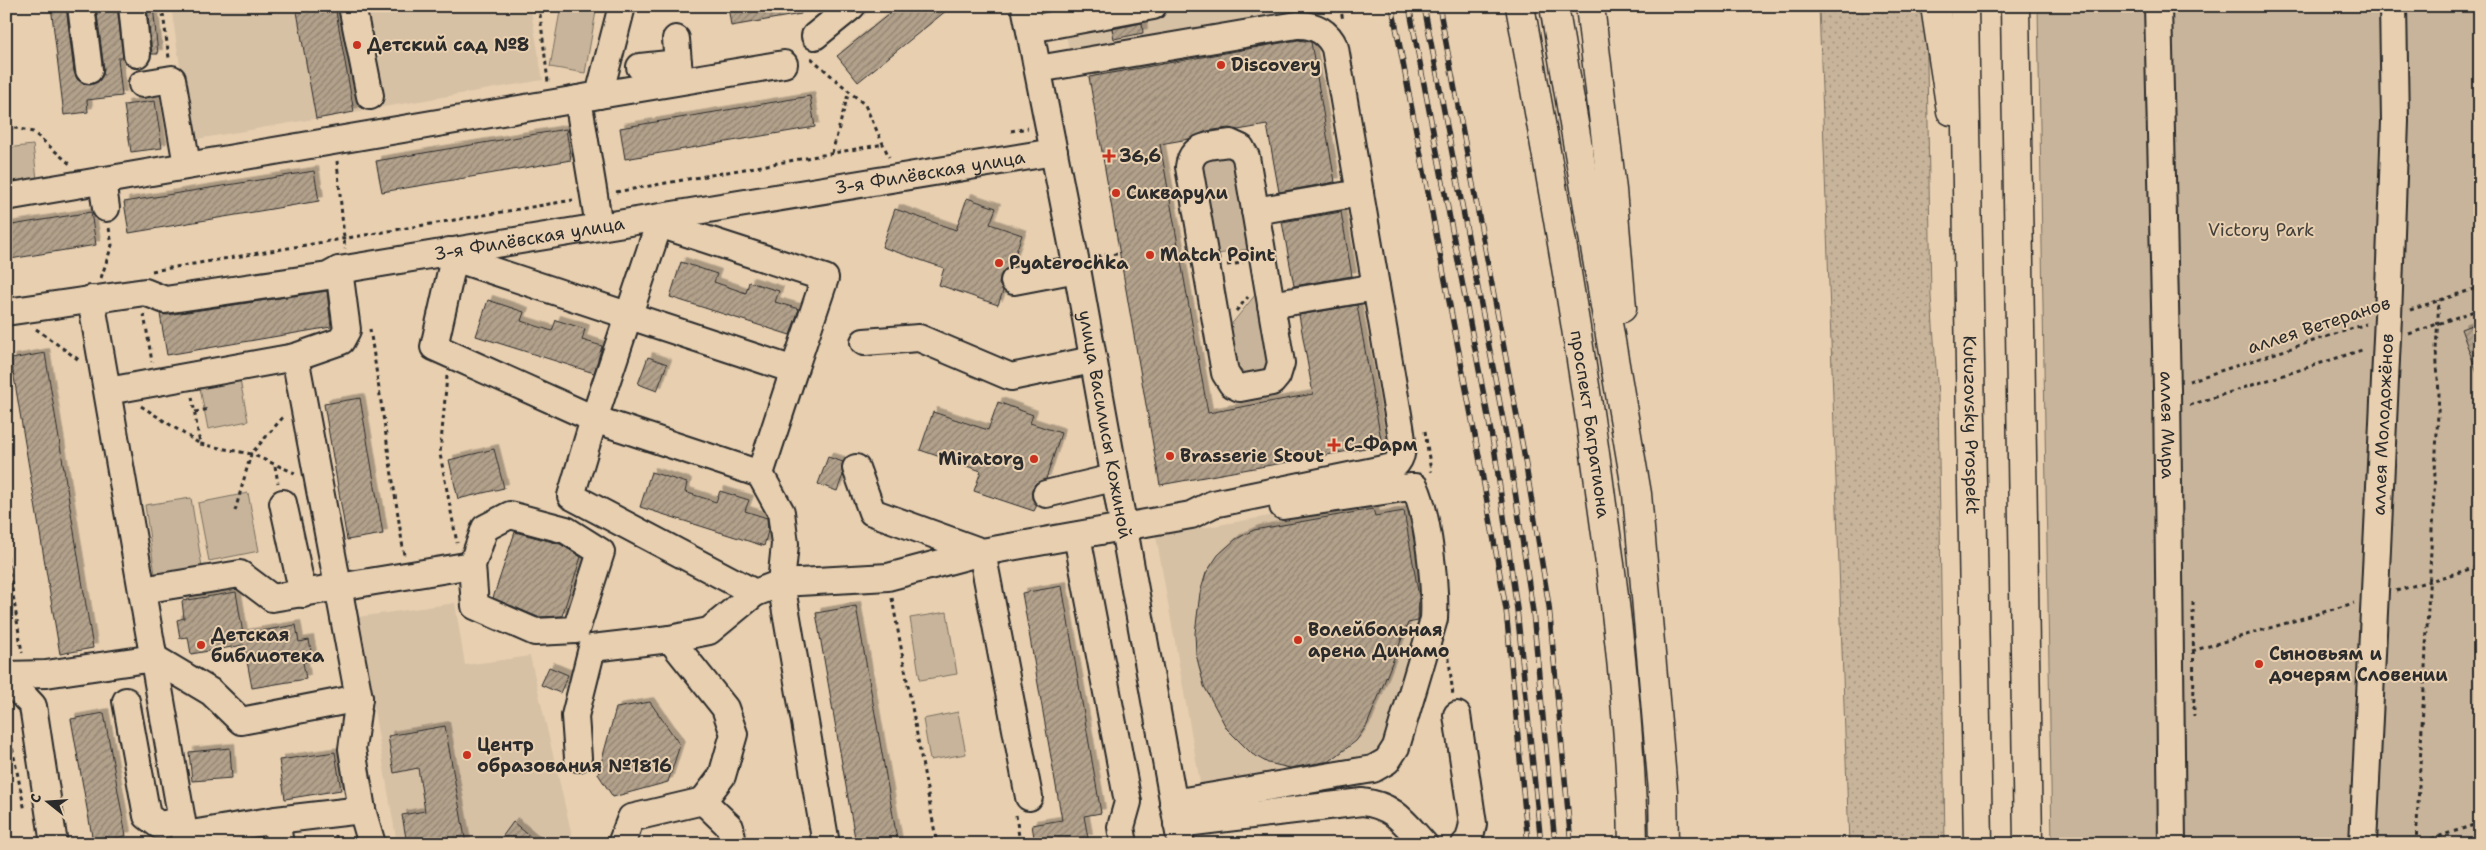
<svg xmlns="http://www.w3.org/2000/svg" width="2486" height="850" font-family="'Shantell Sans',sans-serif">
<defs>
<pattern id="grass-dots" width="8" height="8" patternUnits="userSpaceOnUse" patternTransform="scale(1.25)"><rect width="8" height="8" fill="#c8b49a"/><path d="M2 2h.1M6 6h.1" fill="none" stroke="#a3937e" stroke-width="1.8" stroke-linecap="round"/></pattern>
<pattern id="building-hatch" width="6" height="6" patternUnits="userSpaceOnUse" patternTransform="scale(1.25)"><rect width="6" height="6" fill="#b2a18b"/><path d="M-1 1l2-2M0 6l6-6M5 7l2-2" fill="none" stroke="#918372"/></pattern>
<filter id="shadow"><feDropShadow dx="4.5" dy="-4.5" stdDeviation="0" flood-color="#0004"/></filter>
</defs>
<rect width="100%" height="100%" fill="#e7cfb0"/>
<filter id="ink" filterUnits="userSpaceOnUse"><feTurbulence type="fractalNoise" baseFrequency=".02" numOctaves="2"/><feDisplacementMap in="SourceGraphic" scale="10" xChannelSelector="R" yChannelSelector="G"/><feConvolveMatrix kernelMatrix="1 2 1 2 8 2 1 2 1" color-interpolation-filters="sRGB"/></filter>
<g filter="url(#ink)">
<!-- built -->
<path fill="#d7c1a5" d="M171,6H517L531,11L543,80L191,140Z
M1060,6H1322L1070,54Z
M1429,488L1424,671L1395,775L1204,805L1156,536Z
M455,603L465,665L530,656L574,844H397L358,617Z"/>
<!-- grass -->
<path fill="url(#grass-dots)" stroke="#7a7062" d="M1819,6H1926L1931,297L1938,396L1945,844H1849Z"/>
<!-- park -->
<path fill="#c8b49a" stroke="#7a7062" d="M561,6H597L585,73L550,67Z
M2038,6H2480V844H2052Z
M33,145L37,179L6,182V148Z
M1210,154L1231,157L1233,160L1249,249L1218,254L1203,166Z
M1256,294L1268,363L1260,373L1249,375L1237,368L1230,326Z
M240,380L248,421L208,429L200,388Z
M248,493L259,551L209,561L198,503Z
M191,498L202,567L155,574L145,505Z
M947,612L957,674L920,680L910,618Z
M958,712L966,754L930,760L923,719Z"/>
<!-- building -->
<path fill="url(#building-hatch)" stroke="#2b2b2b" filter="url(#shadow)" d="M51,6H66L74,72L77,79L83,84L90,85L98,82L103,75L104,69L96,6H117L123,58H118L122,96L87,100L88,112L64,115Z
M147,6H153L158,54H152Z
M296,6H335L354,112L316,119Z
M728,6H800L801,14L731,26Z
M899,6H952L858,82L837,56Z
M1142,23L1143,33L1114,39L1112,29Z
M1298,40L1311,42L1335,182L1279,192L1267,125L1238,130L1228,128L1207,131L1189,139L1160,144L1208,413L1313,394L1299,315L1357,305L1382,445L1160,485L1089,77Z
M810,96L815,127L625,159L620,128Z
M155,101L162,148L131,152L124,105Z
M566,129L571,160L382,192L376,161Z
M314,171L319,201L129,233L124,202Z
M967,198L996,208L990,224L1022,235L1011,266L1004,270L1000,277L999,284L1003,291L998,305L939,285L944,268L882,247L895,209L956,230Z
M91,212L96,245L10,259L6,226Z
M1341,212L1352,276L1294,286L1282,222Z
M681,262L717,274L714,282L746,293L749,282L779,291L775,302L799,309L790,335L670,297Z
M327,291L331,327L167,355L160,314L167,315Z
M488,300L524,312L521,321L552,331L556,320L585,329L582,340L602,346L594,373L476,336Z
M2480,322V374L2478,375L2461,329Z
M45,353L93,648L60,654L11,359Z
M648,357L667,364L657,391L638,384Z
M360,398L383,534L347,540L324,404Z
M998,402L1033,415L1030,423L1061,433L1046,479L1036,483L1032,489V498L1037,505L1034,511L974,491L981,471L920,450L933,412L988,430Z
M494,449L504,488L458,499L449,460Z
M828,457L843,462V475L837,491L818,484Z
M651,472L687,483L685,492L716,502L720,491L749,500L745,511L767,518L768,531L764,546L640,507Z
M1373,509L1375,516L1404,511L1419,597L1418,621L1408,623L1367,725L1356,741L1330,761L1290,768L1268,763L1252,754L1227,729L1204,686L1196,654L1195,633L1200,593L1206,573L1218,555L1236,539L1254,530Z
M515,532L560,544L581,557L562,616L538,617L493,598Z
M1062,586L1101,813L1084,816L1088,838L1065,842L1066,844H1035L1032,825L1062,820L1022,593Z
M236,592L243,634L296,625L299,642L309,640L313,661L303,662L306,679L252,688L244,645L191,654L188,637L180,638L177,620L184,618L182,601Z
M856,606L898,844H856L816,613Z
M549,667L568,675L560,693L541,685Z
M650,702L680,745L668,782L613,797L598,774L616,708Z
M104,713L126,836L93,842L71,719Z
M445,726L466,844H407L402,815L425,811L418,768L394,773L388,736Z
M230,748L232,778L192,781L189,752Z
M335,752L341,790L285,799L279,760Z
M513,822L539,844H497Z"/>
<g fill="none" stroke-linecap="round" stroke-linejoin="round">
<defs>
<g id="minor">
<path d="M81,6L89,70"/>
<path d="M132,6L137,54"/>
<path d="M352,6L370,96"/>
<path id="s1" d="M1025,6L1077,269L1181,844"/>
<path id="s2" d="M2158,6L2167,389L2172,844"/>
<path d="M1030,29L1153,6"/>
<path d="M815,36L852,6"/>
<path d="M676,39L678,63"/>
<path d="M640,67L678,63L680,80"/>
<path d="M142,84L172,79L187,165"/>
<path d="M599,95L784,64"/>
<path d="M1230,143L1241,148L1246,157L1281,363L1277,376L1272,382L1240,388L1232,384L1225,373L1189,167C1192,144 1212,146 1230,143Z"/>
<path d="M102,180L106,208"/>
<path d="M6,197L578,99"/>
<path d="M1255,211L1360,193"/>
<path d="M666,217L659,224L594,419L571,496L755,593L781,583L888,577L982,552L1191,515L1213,504L1393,467C1406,455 1402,441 1400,426L1335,48C1328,32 1315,24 1297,25L1038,69"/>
<path d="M659,224L825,278L794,370"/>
<path d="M599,226L578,99L599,95L622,6"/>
<path d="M449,251L454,258L434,347L594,419L760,474L781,512L785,544L781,583L826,844"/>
<path d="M454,258L794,370L760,474"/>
<path d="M1014,281L1077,269"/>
<path d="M91,299L186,844"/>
<path d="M1271,305L1376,287"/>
<path id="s3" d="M6,312L145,292L165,300L328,276L339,270L1054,152"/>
<path d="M864,342L919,338L1011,377L1092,360"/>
<path d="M295,357L341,341L347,330L339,270"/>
<path d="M108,391L295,357L359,698L352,749L362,810L372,844"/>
<path d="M856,468L872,512L982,552L1029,797"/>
<path d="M1046,494L1113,478"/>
<path d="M283,503L303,594"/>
<path d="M510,515L566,530L601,552L576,630L535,632L475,606L472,565L485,528Z"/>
<path d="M1077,536L1128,802L1121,827L1124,844"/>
<path d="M142,590L240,574L272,598L472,565"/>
<path d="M670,639L709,631L755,593"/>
<path d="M6,675L46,674L154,658L211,692L241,721L359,698"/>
<path d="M6,677L33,706L54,844"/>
<path d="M126,701L147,816L159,825L181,821"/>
<path d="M1457,715L1473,824L1469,840L1465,844"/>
<path d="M578,758L575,716L592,648L670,639L725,708L734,734L722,776L703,801L730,827L733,844"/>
<path d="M1173,803L1373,769L1387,761L1396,747L1434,619C1436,587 1428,515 1415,487H1410L1283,506"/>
<path d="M276,820L280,844"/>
<path d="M1177,824L1362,802C1393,805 1404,822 1424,844"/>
<path d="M185,835L276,820L362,810"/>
<path d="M621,844L631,818L703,801"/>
<path id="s4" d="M2363,844L2388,317L2395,121L2393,6"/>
</g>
<g id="major">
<path id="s5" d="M1520,6C1550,172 1580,338 1602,505C1618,617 1631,731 1633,844"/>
<path d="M1554,6L1637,494L1663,791L1664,844"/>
<path d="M1590,6L1612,190L1622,308"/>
<path d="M1935,6L1951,111"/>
<path id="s6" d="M1964,6L1978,844"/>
<path d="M2015,6L2028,844"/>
</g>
</defs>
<!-- minor casing -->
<use href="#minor" stroke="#2b2b2b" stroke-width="30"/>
<!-- major casing -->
<use href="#major" stroke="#2b2b2b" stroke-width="31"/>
<!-- path -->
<path stroke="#2b2b2b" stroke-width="3" stroke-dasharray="4 4" stroke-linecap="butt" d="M162,6L169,58
M539,6L548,82
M1340,6L1343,20
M811,58L865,105L889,157
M6,126L33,132L70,164
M1011,131L1028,128
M832,153L849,91
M337,161L345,249
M616,192L884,144
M1097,256L1118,254
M1227,265L1243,263
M152,271L573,200
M101,278L112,245L109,228
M2410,310L2480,287
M1236,311L1248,297
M144,314L152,362
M36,329L79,360
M370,329L404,555
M2409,334L2480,309
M447,376L440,454L457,543
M2189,381L2366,324
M192,397L200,444L251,454L285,415
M2190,405L2365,349
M141,406L200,444
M195,412L209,409
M1425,431L1431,472
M275,466L278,483
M235,511L251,454L295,473
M6,549L22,653
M2396,591L2480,566
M892,598L937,844
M2193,602L2194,716
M1448,650L1453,696
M2192,651L2354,603
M6,717L25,811
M1016,815L1020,844
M336,835V844
M2416,844L2439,393L2436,350L2439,300
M2416,844L2480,823"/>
<!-- minor -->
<use href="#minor" stroke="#e7cfb0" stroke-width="26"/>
<!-- major -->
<use href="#major" stroke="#e7cfb0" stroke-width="28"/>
<defs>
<path id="rail" d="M1392,6L1479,456L1506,609L1528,844
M1409,6L1495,453L1517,609L1541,844
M1424,6L1509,451L1533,612L1555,844
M1439,6L1523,448L1549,606L1571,844"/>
</defs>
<!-- rail casing -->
<use href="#rail" stroke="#2b2b2b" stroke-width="5.5"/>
<!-- rail -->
<use href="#rail" stroke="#e7cfb0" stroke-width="4" stroke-dasharray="11" stroke-linecap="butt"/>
</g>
</g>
<!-- markers -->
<g fill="#c8321e" stroke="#e7cfb0" stroke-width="2">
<circle cx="357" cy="45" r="5"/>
<circle cx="1221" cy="65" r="5"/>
<path d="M1106.5 148.5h5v5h5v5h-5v5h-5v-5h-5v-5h5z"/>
<circle cx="1116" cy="193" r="5"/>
<circle cx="1150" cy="255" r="5"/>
<circle cx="999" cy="263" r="5"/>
<path d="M1331.5 437.5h5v5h5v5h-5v5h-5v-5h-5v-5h5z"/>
<circle cx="1170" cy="456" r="5"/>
<circle cx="1034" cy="459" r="5"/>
<circle cx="1298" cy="640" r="5"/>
<circle cx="201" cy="645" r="5"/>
<circle cx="2259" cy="664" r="5"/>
<circle cx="467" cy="755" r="5"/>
</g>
<g text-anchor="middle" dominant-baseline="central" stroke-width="4" stroke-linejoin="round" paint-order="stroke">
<!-- poi labels -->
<g font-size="18" font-weight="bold" fill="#2b2b2b" stroke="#e7cfb0" text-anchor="start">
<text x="367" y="45">Детский сад №8</text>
<text x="1231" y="65">Discovery</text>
<text x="1119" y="156">36,6</text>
<text x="1126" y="193">Сикварули</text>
<text x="1160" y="255">Match Point</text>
<text x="1009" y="263">Pyaterochka</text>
<text x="1344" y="445">C-Фарм</text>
<text x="1180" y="456">Brasserie Stout</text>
<text x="1024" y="459" text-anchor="end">Miratorg</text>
<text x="1308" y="630">Волейбольная<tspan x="1308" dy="21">арена Динамо</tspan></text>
<text x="211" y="635">Детская<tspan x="211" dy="21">библиотека</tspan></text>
<text x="2269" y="654">Сыновьям и<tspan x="2269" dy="21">дочерям Словении</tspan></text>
<text x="477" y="745">Центр<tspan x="477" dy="21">образования №1816</tspan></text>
</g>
<!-- street labels -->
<g font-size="18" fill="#2b2b2b" stroke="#e7cfb0">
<text stroke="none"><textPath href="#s3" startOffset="938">3-я Филёвская улица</textPath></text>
<text stroke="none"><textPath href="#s3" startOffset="532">3-я Филёвская улица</textPath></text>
<text transform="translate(2319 325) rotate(-18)">аллея Ветеранов</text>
<text stroke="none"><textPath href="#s5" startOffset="424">проспект Багратиона</textPath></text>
<text stroke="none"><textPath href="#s1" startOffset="426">улица Василисы Кожиной</textPath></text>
<text stroke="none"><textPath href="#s6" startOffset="419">Kutuzovsky Prospekt</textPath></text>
<text stroke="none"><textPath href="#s2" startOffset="419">аллея Мира</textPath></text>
<text stroke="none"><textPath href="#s4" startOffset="420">аллея Молодожёнов</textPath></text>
</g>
<!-- park labels -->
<g font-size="18" fill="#43403c" stroke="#e7cfb0">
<text x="2261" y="230">Victory Park</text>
</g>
</g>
<!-- margin -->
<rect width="2486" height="850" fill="none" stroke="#e7cfb0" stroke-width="25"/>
<rect x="12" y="12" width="2461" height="825" fill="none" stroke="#2b2b2b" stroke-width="2" filter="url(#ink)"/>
<!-- north arrow -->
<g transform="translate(48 802) rotate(287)" stroke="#e7cfb0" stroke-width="4" paint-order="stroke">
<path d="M0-4L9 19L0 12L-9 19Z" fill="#2b2b2b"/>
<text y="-8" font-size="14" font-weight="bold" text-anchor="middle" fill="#2b2b2b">С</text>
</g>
</svg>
